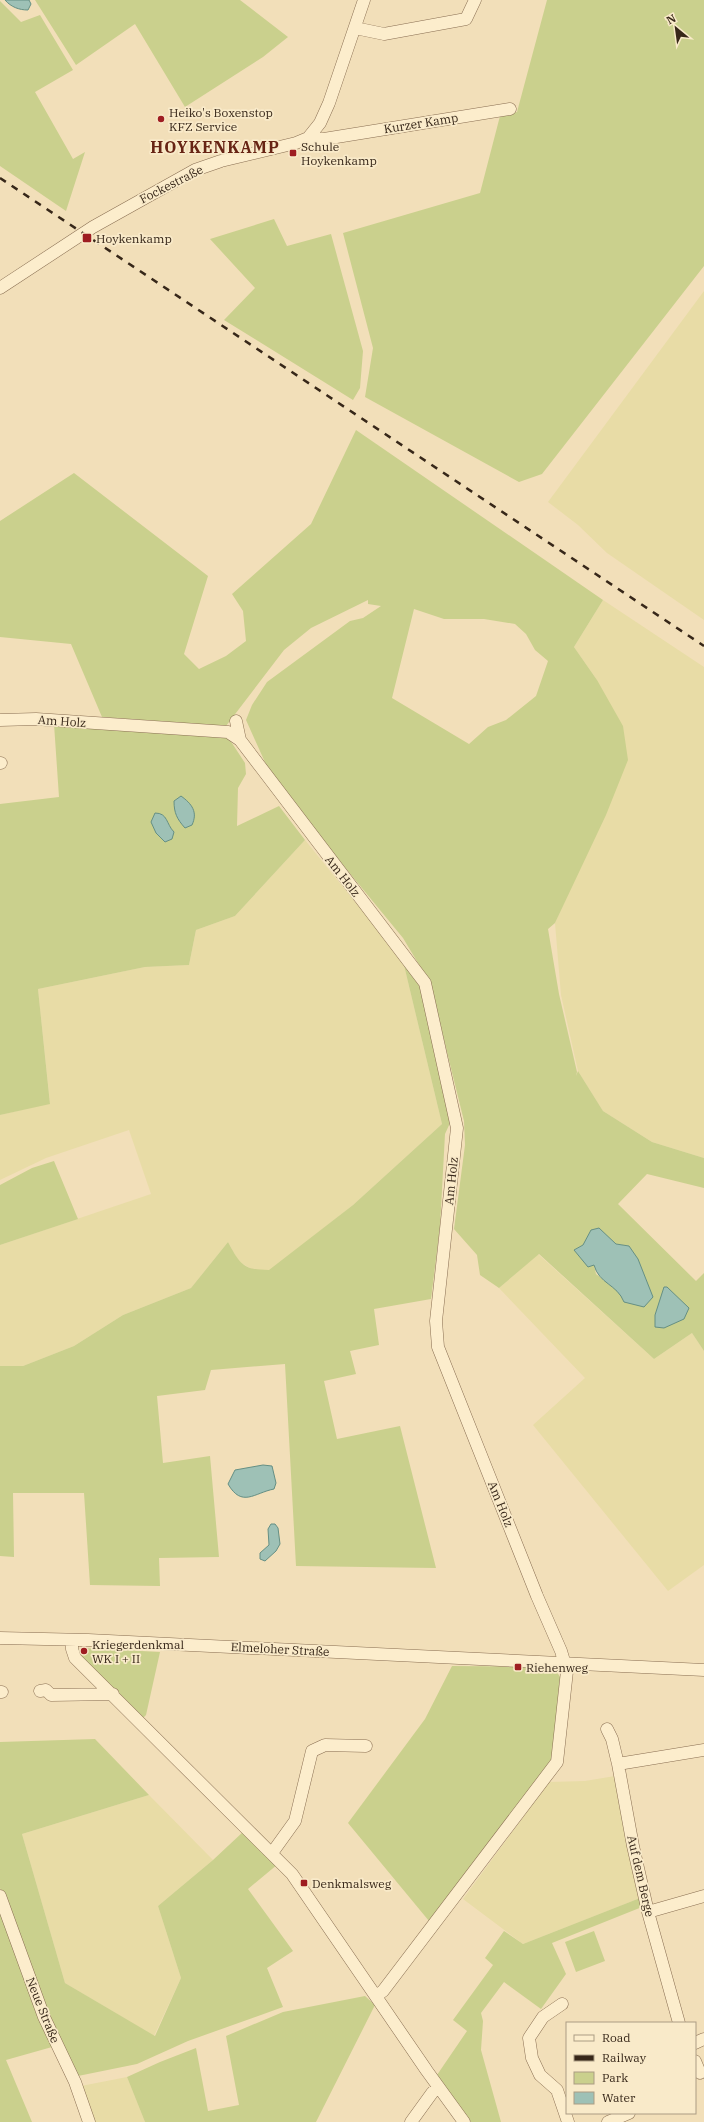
<svg xmlns="http://www.w3.org/2000/svg" width="704" height="2122" font-family="'IBM Plex Serif',serif">
<rect width="100%" height="100%" fill="#f2dfb9"/>
<!-- farmland -->
<path fill="#e8dca6" d="M704,291V620L607,553L578,525L548,502Z
M603,600L704,667V1158L652,1142L603,1111L578,1071L561,995L555,923L577,874L597,680L574,647Z
M305,840L403,961L442,1124L353,1205L269,1271L254,1270L239,1262L228,1242L191,1288L123,1315L74,1346L23,1366H0V1245L151,1194L129,1130L46,1158L0,1180V1115L50,1103L38,989L145,967L189,965L196,930L235,916Z
M538,1254L654,1359L692,1333L704,1351V1565L668,1591L533,1425L585,1378L499,1288Z
M615,1776L640,1898L523,1944L463,1899L549,1782L585,1781Z
M149,1795L213,1860L158,1906L181,1978L154,2036L65,1983L22,1834Z
M127,2077L145,2122H93L81,2086Z"/>
<!-- green -->
<path fill="#cad08d" fill-rule="evenodd" d="M35,0H240L288,37L263,57L185,107L135,24L76,65Z
M547,0H704V266L542,474L519,482L365,397L373,348L343,233L480,193L500,116L517,112Z
M0,1L21,22L40,15L73,70L35,92L73,159L85,152L66,211L0,166Z
M274,219L287,246L331,234L363,351L360,388L353,400L224,320L255,288L210,239Z
M356,430L603,600L574,647L597,680L623,726L628,760L606,815L555,923L548,929L559,994L577,1072L576,1076L578,1071L603,1111L652,1142L704,1158V1188L647,1174L618,1204L696,1281L704,1273V1351L692,1333L654,1359L539,1254L499,1288L480,1275L477,1255L454,1229L465,1145L464,1121L430,983L403,938L273,780L246,720L252,705L267,682L350,621L363,618L381,606L368,604V600L311,628L284,650L226,726L102,717L71,644L0,637V521L74,473L208,576L184,654L199,669L226,656L246,641L243,611L232,594L311,524ZM414,609L444,619H484L515,624L526,634L535,650L548,661L536,696L506,720L488,727L469,744L392,698ZM616,1244L629,1246L621,1293L596,1274L594,1265L574,1250L583,1245Z
M54,724L226,734L245,763L246,774L238,788L237,826L279,806L305,840L235,916L196,930L189,965L145,967L38,989L50,1104L0,1115V804L59,797Z
M403,961L421,985L450,1123L445,1134L440,1227L431,1299L374,1309L379,1345L350,1351L356,1374L324,1381L337,1439L400,1426L436,1568L296,1566L285,1364L211,1370L205,1390L157,1396L163,1463L210,1456L219,1557L159,1558L160,1586L90,1585L84,1493H13L14,1557L0,1556V1366H23L74,1346L123,1315L191,1288L228,1242C240,1264 243,1270 269,1270L353,1205L442,1124Z
M54,1161L78,1219L0,1245V1185L32,1168Z
M84,1648L160,1652L146,1715L143,1718L81,1656Z
M452,1666L554,1667L560,1677L555,1756L429,1921L348,1823L425,1719Z
M95,1739L149,1795L22,1834L65,1983L155,2036L181,1978L158,1906L213,1860L244,1831L278,1864L248,1889L293,1951L267,1968L283,2007L188,2041L137,2064L78,2076L48,2018L0,1888V1742Z
M640,1898L642,1907L552,1943L566,1974L541,2009L504,1982L481,2013L483,2021L481,2050L501,2122H471L437,2075L467,2031L453,2020L493,1965L485,1958L504,1931L523,1944Z
M0,1912L52,2047L6,2060L32,2122H0Z
M594,1931L605,1961L576,1972L565,1942Z
M365,1996L375,2005L316,2122H145L127,2077L160,2062L196,2048L208,2111L239,2105L226,2036L283,2012Z"/>
<!-- water -->
<path fill="#9ec1b6" stroke="#658f84" d="M5,0H29L31,4L28,10C19,10 11,7 5,0Z
M181,796C192,804 198,812 192,825L185,828C177,819 174,813 174,801Z
M155,813C168,813 166,824 174,832L172,839L165,842L156,833L151,822Z
M599,1228L616,1244L629,1246L638,1259L653,1297L644,1307L624,1302C617,1284 599,1284 594,1265L588,1267L574,1250L583,1245L591,1230Z
M664,1287H667L689,1308L684,1319L664,1328L655,1327V1315Z
M263,1465L272,1466L276,1483L274,1489C254,1493 242,1508 228,1484L235,1470Z
M271,1524H275L278,1528L280,1544L276,1551L265,1561L260,1559V1553L269,1545L268,1529Z"/>
<g fill="none" stroke-linecap="round" stroke-linejoin="round">
<defs>
<path id="minor" d="M355,28L384,34L466,19L475,0
M308,138L324,139L510,109
M0,288L93,227L195,170L221,161L296,143L308,138L320,123L329,103L364,0
M0,720L36,719L228,732L240,740
M236,721L240,740L425,983L457,1128L436,1321L438,1347L537,1596L561,1651L567,1671L557,1762L383,1991L376,1996
M0,763H1
M0,1638L88,1640L704,1670
M72,1640V1649L75,1658L292,1874L427,2071L464,2122
M40,1691L46,1690L51,1695L113,1694
M0,1692H2
M607,1729L612,1739L618,1764L633,1846L648,1912L679,2023
M618,1764L704,1750
M272,1853L295,1821L312,1751L325,1745L366,1746
M0,1896L44,2017L75,2082L89,2122
M648,1912L704,1896
M562,2004L543,2017L529,2038L532,2058L540,2075L557,2090L568,2122
M695,2043L704,2039
M695,2061L700,2073
M411,2122L432,2093L438,2087
M608,2122L629,2113"/>
</defs>
<!-- minor casing -->
<use href="#minor" stroke="#896e52" stroke-width="13"/>
<!-- minor -->
<use href="#minor" stroke="#fcedcc" stroke-width="12"/>
<!-- rail -->
<path stroke="#372719" stroke-width="2.5" stroke-dasharray="7 7" stroke-linecap="butt" d="M0,178L704,646"/>
</g>
<!-- markers -->
<g fill="#9e1d21" stroke="#f9eac9" stroke-width="1.5">
<circle cx="161" cy="119" r="4"/>
<rect x="289" y="149" width="8" height="8" rx="2"/>
<rect x="82" y="233" width="10" height="10" rx="2"/>
<circle cx="84" cy="1651" r="4"/>
<rect x="514" y="1663" width="8" height="8" rx="2"/>
<rect x="300" y="1879" width="8" height="8" rx="2"/>
</g>
<g text-anchor="middle" dominant-baseline="central" stroke-width="3.5" stroke-linejoin="round" paint-order="stroke">
<!-- poi labels -->
<g font-size="12" fill="#372719" stroke="#f9eac9" text-anchor="start">
<text x="169" y="112">Heiko's Boxenstop<tspan x="169" dy="14">KFZ Service</tspan></text>
<text x="301" y="146">Schule<tspan x="301" dy="14">Hoykenkamp</tspan></text>
<text x="96" y="238">Hoykenkamp</text>
<text x="92" y="1644">Kriegerdenkmal<tspan x="92" dy="14">WK I + II</tspan></text>
<text x="526" y="1667">Riehenweg</text>
<text x="312" y="1883">Denkmalsweg</text>
</g>
<!-- street labels -->
<g font-size="12" fill="#372719" stroke="#f9eac9">
<text transform="translate(421 123) rotate(-9)">Kurzer Kamp</text>
<text transform="translate(171 184) rotate(-27)">Fockestraße</text>
<text transform="translate(62 721) rotate(4)">Am Holz</text>
<text transform="translate(343 876) rotate(52)">Am Holz</text>
<text transform="translate(451 1181) rotate(-84)">Am Holz</text>
<text transform="translate(501 1504) rotate(68)">Am Holz</text>
<text transform="translate(280 1649) rotate(3)">Elmeloher Straße</text>
<text transform="translate(641 1876) rotate(77)">Auf dem Berge</text>
<text transform="translate(43 2010) rotate(68)">Neue Straße</text>
</g>
<!-- district labels -->
<g font-size="16" font-weight="bold" letter-spacing="1" fill="#672414" stroke="#f9eac9">
<text x="215" y="147">HOYKENKAMP</text>
</g>
</g>
<!-- legend -->
<rect x="566" y="2022" width="130" height="92" fill="#f9eac9" stroke="#ab9c83"/>
<rect x="574" y="2035" width="20" height="6" fill="#fcedcc" stroke="#ab9c83"/>
<text x="602" y="2042" font-size="12" fill="#372719">Road</text>
<rect x="574" y="2055" width="20" height="6" fill="#372719" stroke="#ab9c83"/>
<text x="602" y="2062" font-size="12" fill="#372719">Railway</text>
<rect x="574" y="2072" width="20" height="12" fill="#cad08d" stroke="#ab9c83"/>
<text x="602" y="2082" font-size="12" fill="#372719">Park</text>
<rect x="574" y="2092" width="20" height="12" fill="#9ec1b6" stroke="#ab9c83"/>
<text x="602" y="2102" font-size="12" fill="#372719">Water</text>
<!-- north arrow -->
<g transform="translate(676 28) rotate(331)" stroke="#f9eac9" stroke-width="3" paint-order="stroke">
<path d="M0-3L7 15L0 10L-7 15Z" fill="#372719"/>
<text y="-6" font-size="11" font-weight="bold" text-anchor="middle" fill="#372719">N</text>
</g>
</svg>
